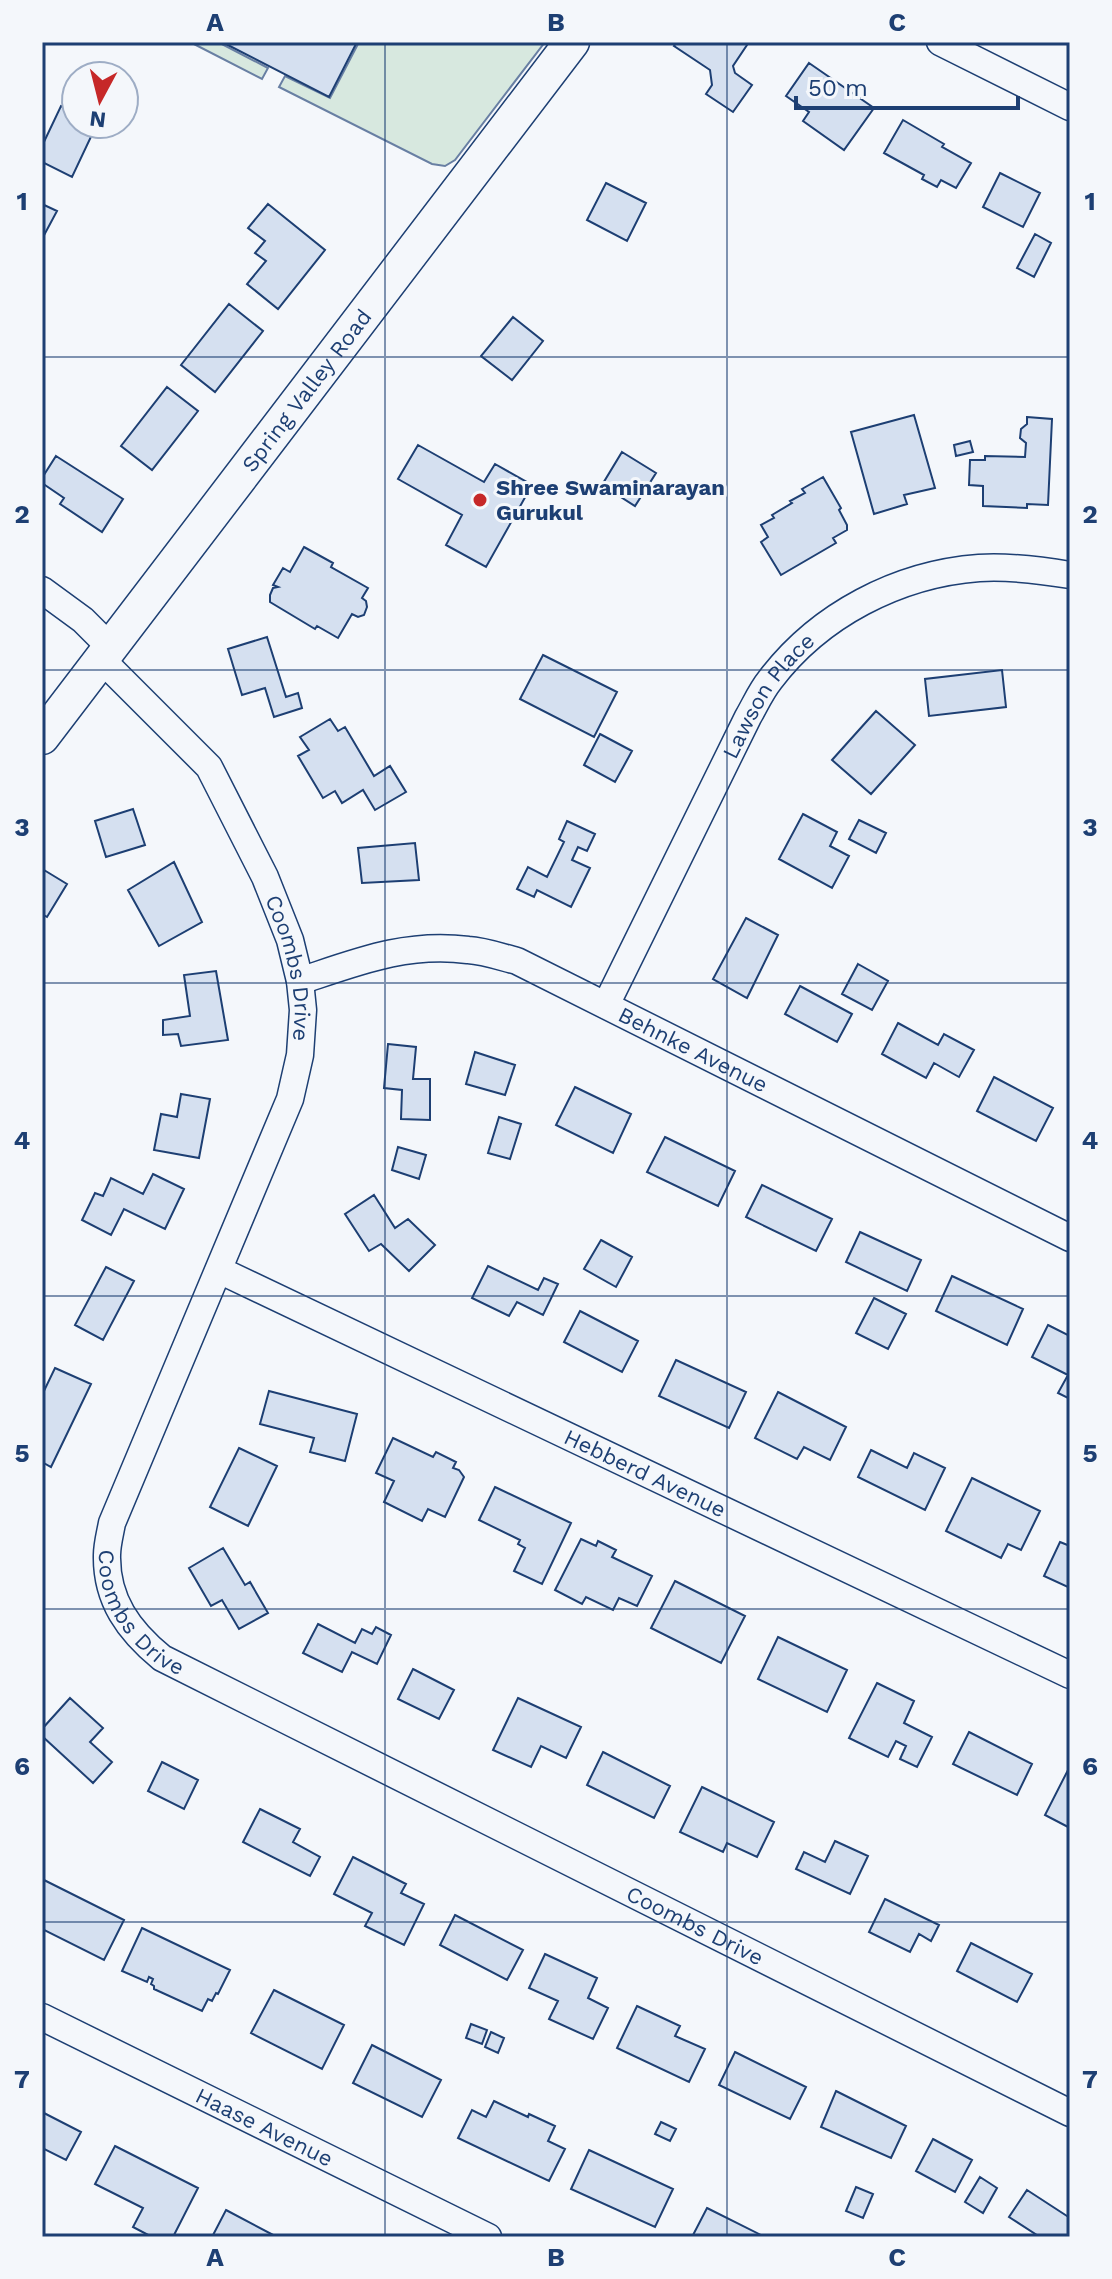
<svg xmlns="http://www.w3.org/2000/svg" width="1112" height="2279" font-family="'Work Sans',sans-serif">
<rect width="100%" height="100%" fill="#f4f7fb"/>
<!-- green -->
<path fill="#d7e8df" stroke="#687fa3" stroke-width="2" d="M190,42H218L268,68L262,79Z
M359,42H545L455,160L445,166L432,164L279,87L285,76L330,98Z"/>
<!-- building -->
<path fill="#d5e0f0" stroke="#1d3f73" stroke-width="2" d="M222,42H357L329,97Z
M677,42H749L733,66L735,73L752,85L733,112L706,94L712,85L710,70L674,46Z
M809,63L874,108L844,150L803,121L809,112L786,96Z
M61,106L76,113V124H97L72,177L42,162V146Z
M903,120L944,144L942,147L971,163L956,188L941,180L937,187L922,179L924,175L884,153Z
M1000,173L1040,193L1023,227L983,207Z
M606,183L646,203L627,241L587,220Z
M42,204L57,211L42,239Z
M268,204L325,250L278,309L247,284L266,261L255,253L265,241L248,228Z
M1035,234L1051,243L1034,277L1017,268Z
M229,304L263,331L215,392L181,365Z
M513,317L543,341L512,380L481,356Z
M167,387L198,411L152,470L121,446Z
M914,415L935,488L904,495L907,504L874,514L851,432Z
M1027,417L1052,419L1048,505L1027,504V508L983,506V486L969,485L970,460H985V456L1025,457L1026,443L1020,438L1021,429L1027,424Z
M970,441L973,452L956,456L954,445Z
M418,445L484,482L495,464L532,485L486,567L446,545L462,515L398,479Z
M622,452L656,473L635,506L602,485Z
M56,456L123,499L102,532L60,504L64,498L42,483V478Z
M823,477L841,508L839,510L847,525V530L833,538L836,543L781,575L761,542L768,537L761,525L774,518L772,515L792,503L790,501L805,493L802,489Z
M304,547L333,563L331,567L368,588L362,598L366,601L367,607L364,615L358,617L352,614L338,638L317,626L315,629L270,602V595L273,588L278,587L273,585L283,568L290,572Z
M267,637L286,697L298,693L302,708L274,717L265,688L242,695L228,649Z
M543,655L617,692L594,737L520,699Z
M1002,670L1006,707L929,716L925,679Z
M876,711L915,745L871,794L832,760Z
M330,719L338,731L345,727L374,776L390,766L406,792L375,810L363,790L342,803L335,791L323,798L298,756L309,750L300,737Z
M600,734L632,751L615,782L584,765Z
M133,809L145,845L106,857L95,821Z
M803,814L837,832L830,846L849,856L832,888L779,859Z
M859,820L886,833L876,853L849,839Z
M567,821L595,834L587,851L578,847L572,860L590,868L571,907L537,890L534,897L517,889L528,867L547,877L564,842L559,839Z
M415,843L419,880L362,883L358,848Z
M174,862L202,922L159,946L128,890Z
M44,870L67,884L47,917L42,914V874Z
M746,918L778,935L747,998L713,979Z
M858,964L888,981L872,1010L842,994Z
M216,971L228,1040L181,1046L178,1034L163,1035V1020L190,1016L184,975Z
M800,986L852,1014L837,1042L785,1014Z
M898,1023L938,1045L944,1034L974,1050L959,1077L934,1063L926,1078L882,1054Z
M388,1044L416,1047L413,1079H430V1120L401,1119L402,1090L384,1088Z
M475,1052L515,1065L505,1095L466,1084Z
M994,1077L1053,1108L1036,1141L977,1111Z
M575,1087L631,1114L613,1153L556,1125Z
M181,1094L210,1099L199,1158L154,1150L161,1114L177,1117Z
M499,1117L521,1124L510,1159L488,1153Z
M665,1137L735,1171L718,1206L647,1172Z
M398,1147L426,1155L419,1179L392,1170Z
M153,1174L184,1189L165,1229L124,1209L111,1235L82,1220L95,1193L103,1196L111,1178L143,1194Z
M762,1185L832,1219L816,1251L746,1217Z
M374,1195L395,1228L408,1219L435,1245L409,1271L381,1244L369,1251L345,1214Z
M860,1232L921,1260L907,1291L846,1262Z
M601,1240L632,1257L616,1287L584,1269Z
M488,1266L538,1290L544,1278L558,1284L543,1315L517,1302L509,1316L472,1298Z
M106,1267L134,1281L103,1340L75,1325Z
M952,1276L1023,1309L1007,1345L936,1311Z
M874,1298L906,1314L888,1349L856,1333Z
M580,1311L638,1341L622,1372L564,1342Z
M1048,1325L1070,1336V1399L1058,1393L1068,1375L1032,1357Z
M676,1360L746,1392L729,1428L659,1396Z
M55,1368L91,1384L51,1467L42,1462V1395Z
M269,1391L357,1414L345,1461L310,1452L314,1438L260,1424Z
M778,1392L846,1427L830,1460L804,1447L797,1459L755,1438Z
M393,1438L433,1457L436,1452L456,1462L453,1468L459,1470L464,1477L445,1517L428,1509L422,1521L384,1502L394,1481L376,1473Z
M239,1448L277,1466L248,1526L210,1507Z
M871,1450L907,1468L914,1453L945,1468L925,1510L858,1477Z
M972,1478L1040,1511L1021,1550L1008,1544L1001,1558L946,1531Z
M495,1487L571,1523L542,1584L514,1571L525,1548L518,1544L520,1540L479,1520Z
M581,1539L596,1546L598,1541L616,1550L612,1557L652,1576L637,1606L619,1598L613,1610L586,1597L582,1604L555,1590Z
M1060,1542L1070,1546V1588L1044,1576Z
M223,1548L245,1585L250,1582L268,1613L239,1629L222,1600L211,1606L189,1568Z
M675,1581L745,1616L721,1663L651,1628Z
M318,1624L355,1643L362,1629L372,1634L376,1627L391,1635L377,1664L352,1652L342,1672L303,1653Z
M778,1637L847,1670L827,1712L758,1679Z
M413,1669L454,1690L439,1719L398,1699Z
M877,1683L914,1701L904,1723L932,1737L917,1767L900,1759L906,1746L896,1741L888,1757L849,1738Z
M70,1698L103,1728L90,1742L112,1762L93,1783L42,1736V1729Z
M518,1698L581,1727L566,1758L541,1746L531,1767L493,1750Z
M969,1732L1032,1764L1017,1795L953,1764Z
M603,1752L670,1786L654,1818L587,1785Z
M162,1762L198,1780L184,1809L148,1791Z
M1068,1770L1070,1771V1828L1045,1815Z
M702,1787L774,1822L757,1857L727,1843L723,1852L680,1832Z
M260,1809L300,1829L293,1842L320,1857L310,1876L243,1842Z
M835,1841L868,1856L850,1894L796,1869L804,1852L825,1862Z
M353,1857L406,1884L401,1893L424,1904L404,1945L365,1926L372,1913L334,1894Z
M42,1879L124,1920L104,1960L42,1929Z
M885,1899L939,1925L931,1941L919,1934L910,1952L869,1932Z
M455,1915L523,1950L507,1980L440,1945Z
M142,1928L230,1970L218,1994L216,1993L212,2001L208,1999L202,2011L154,1989V1986L151,1984L153,1979L149,1977L147,1982L122,1971Z
M971,1943L1032,1974L1017,2002L957,1971Z
M545,1954L597,1978L588,1998L608,2008L593,2039L549,2019L558,2001L529,1988Z
M274,1990L344,2025L322,2069L251,2033Z
M637,2006L680,2026L675,2036L705,2049L689,2082L617,2048Z
M471,2024L487,2030L482,2044L466,2038Z
M491,2032L504,2038L498,2053L485,2047Z
M372,2045L441,2080L422,2117L353,2083Z
M735,2052L806,2087L790,2119L719,2085Z
M836,2091L906,2126L891,2158L821,2127Z
M494,2101L528,2117L529,2114L555,2126L548,2141L565,2149L549,2181L458,2138L472,2110L486,2117Z
M42,2112L81,2132L66,2160L42,2148Z
M661,2122L676,2129L670,2141L655,2134Z
M933,2139L972,2160L955,2192L916,2171Z
M115,2146L198,2188L173,2237H152L133,2227L143,2208L95,2184Z
M589,2150L673,2189L655,2227L571,2189Z
M980,2177L997,2188L983,2213L965,2202Z
M856,2187L873,2194L863,2218L846,2211Z
M1027,2190L1070,2218V2237H1040L1009,2217Z
M707,2208L765,2237H692Z
M226,2210L277,2237H212Z"/>
<g fill="none" stroke-linecap="round" stroke-linejoin="round">
<defs>
<g id="minor">
<path d="M940,42L1070,107"/>
<path d="M42,590L83,620L111,648"/>
<path id="s1" d="M102,660L209,767L265,877L290,940L300,981L303,1010L300,1055L290,1099L112,1523C110,1534 107,1545 107,1555C106,1600 129,1631 162,1658L1070,2113"/>
<path id="s2" d="M300,981C357,962 406,942 468,950C485,951 501,957 517,961L1070,1238"/>
<path id="s3" d="M606,1005L748,717C755,705 761,691 770,680C819,615 898,574 979,568C1010,566 1040,570 1070,575"/>
<path id="s4" d="M219,1270L1070,1675"/>
<path id="s5" d="M42,2017L488,2237"/>
</g>
<g id="tertiary">
<path id="s6" d="M42,737L572,42"/>
</g>
</defs>
<!-- minor casing -->
<use href="#minor" stroke="#1d3f73" stroke-width="29"/>
<!-- tertiary casing -->
<use href="#tertiary" stroke="#1d3f73" stroke-width="37"/>
<!-- minor -->
<use href="#minor" stroke="#f4f7fb" stroke-width="26"/>
<!-- tertiary -->
<use href="#tertiary" stroke="#f4f7fb" stroke-width="34"/>
</g>
<!-- grid -->
<path fill="none" stroke="#1d3f73" stroke-width="2" stroke-opacity="0.55" d="M385,42V2237M727,42V2237M42,357H1070M42,670H1070M42,983H1070M42,1296H1070M42,1609H1070M42,1922H1070"/>
<!-- markers -->
<circle fill="#c62828" stroke="#f4f7fb" stroke-width="3" cx="480" cy="500" r="8"/>
<g text-anchor="middle" dominant-baseline="central" stroke-width="6" stroke-linejoin="round" paint-order="stroke">
<!-- street labels -->
<g font-size="22" fill="#1d3f73" stroke="#f4f7fb">
<text stroke="none"><textPath href="#s6" startOffset="436">Spring Valley Road</textPath></text>
<text stroke="none"><textPath href="#s3" startOffset="350">Lawson Place</textPath></text>
<text stroke="none"><textPath href="#s1" startOffset="370">Coombs Drive</textPath></text>
<text stroke="none"><textPath href="#s2" startOffset="420">Behnke Avenue</textPath></text>
<text stroke="none"><textPath href="#s4" startOffset="472">Hebberd Avenue</textPath></text>
<text stroke="none"><textPath href="#s1" startOffset="1066">Coombs Drive</textPath></text>
<text stroke="none"><textPath href="#s1" startOffset="1714">Coombs Drive</textPath></text>
<text stroke="none"><textPath href="#s5" startOffset="248">Haase Avenue</textPath></text>
</g>
<!-- poi labels -->
<g font-size="22" font-weight="bold" fill="#1d3f73" stroke="#f4f7fb" text-anchor="start">
<text x="496" y="487">Shree Swaminarayan<tspan x="496" dy="25">Gurukul</tspan></text>
</g>
</g>
<!-- border -->
<rect width="1112" height="2279" fill="none" stroke="#f4f7fb" stroke-width="88"/>
<!-- north arrow -->
<g transform="translate(100 100) rotate(187)"><circle r="38" fill="#f4f7fb" stroke="#9eadc5" stroke-width="2"/>
<path d="M0-6L14 30L0 20L-14 30Z" fill="#c62828"/>
<text y="-12" font-size="22" font-weight="bold" text-anchor="middle" fill="#1d3f73">N</text>
</g>
<!-- scale -->
<path d="M796 96v12h222v-12" fill="none" stroke="#1d3f73" stroke-width="4"/>
<text x="808" y="96" font-size="24" fill="#1d3f73" stroke="#f4f7fb" stroke-width="6" paint-order="stroke">50 m</text>
<rect x="44" y="44" width="1024" height="2191" fill="none" stroke="#1d3f73" stroke-width="3"/>
<g font-size="26" text-anchor="middle" font-weight="bold" fill="#1d3f73">
<text x="215" y="31">A</text>
<text x="556" y="31">B</text>
<text x="897" y="31">C</text>
<text x="22" y="210">1</text>
<text x="1090" y="210">1</text>
<text x="22" y="523">2</text>
<text x="1090" y="523">2</text>
<text x="22" y="836">3</text>
<text x="1090" y="836">3</text>
<text x="22" y="1149">4</text>
<text x="1090" y="1149">4</text>
<text x="22" y="1462">5</text>
<text x="1090" y="1462">5</text>
<text x="22" y="1775">6</text>
<text x="1090" y="1775">6</text>
<text x="22" y="2088">7</text>
<text x="1090" y="2088">7</text>
<text x="215" y="2266">A</text>
<text x="556" y="2266">B</text>
<text x="897" y="2266">C</text>
</g>
</svg>
